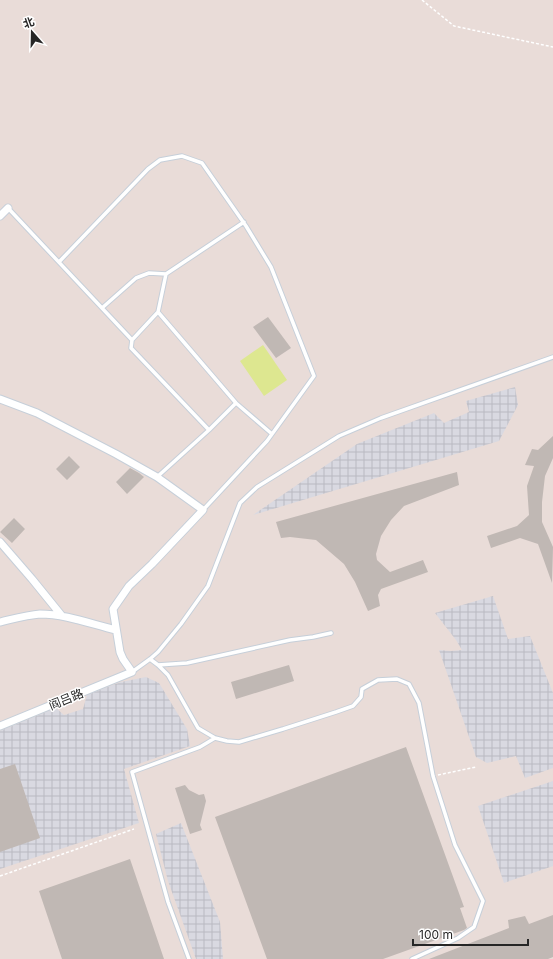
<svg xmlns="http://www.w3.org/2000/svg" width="553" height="959" font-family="Inter,'Noto Sans SC',sans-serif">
<defs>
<pattern id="industrial-grid" width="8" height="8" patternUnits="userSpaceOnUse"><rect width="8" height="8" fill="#d9d9e1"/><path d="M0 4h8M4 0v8" fill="none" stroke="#babac1"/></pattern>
</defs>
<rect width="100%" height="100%" fill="#e9dcd8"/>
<!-- industrial -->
<path fill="url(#industrial-grid)" d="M515,387L518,405L499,441L253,515L357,444L434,413L444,423L469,412L466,401Z
M493,596L508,639L530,636L553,693V768L525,778L516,756L487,763L476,757L439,650L451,651L462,650L456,640L435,613Z
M146,677L159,683L187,729L190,746L124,769L139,823L0,869V731L56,708L64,715L83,709L87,695L121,682Z
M553,781V866L504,883L478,806Z
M181,823L220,922L223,959H196L168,881L156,834Z"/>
<!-- pitch -->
<path fill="#dde790" d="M263,345L287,380L264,396L240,361Z"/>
<!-- building -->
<path fill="#c0b8b4" d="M268,317L291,348L276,358L253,327Z
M553,436V458L545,476L542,502V522L553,547L552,583L538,544L520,538L491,548L487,536L517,526L529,515L527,486L534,466L525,465L532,449L538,450Z
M69,456L80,467L67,480L56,469Z
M130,468L139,473L144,477L127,494L116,482Z
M457,472L459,485L404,506L391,520L381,536L376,554L377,560L390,572L423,560L428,572L381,589L378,595L380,606L368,611L355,582L344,564L316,540L290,537L281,538L276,522Z
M14,518L25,529L12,543L0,532Z
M289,665L294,681L236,699L231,682Z
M406,747L464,907L460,908L467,928L464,930L383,959H267L215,817Z
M15,764L40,838L0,852V769Z
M185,785L189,790L199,795L204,794L206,801L200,825L202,830L190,834L175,788Z
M130,859L164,959H62L39,891Z
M553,915V957L548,959H429L509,928L508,920L525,916L529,924Z"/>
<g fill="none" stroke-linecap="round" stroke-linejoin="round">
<defs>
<path id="lane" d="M8,208L132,340L158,312L236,403L272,434
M59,262L148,169L160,160L182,156L202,163L246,226L271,267L314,376L267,441L203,510
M102,308L136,278L149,273L166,274
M158,312L166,274L244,222
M132,340L131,348L209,430
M157,477L209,430L236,403
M150,659L158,665L168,675L198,728L215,738L227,741L239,742L283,729L336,712L353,706L361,697L362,689L378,680L397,679L409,684L419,703L433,776L455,845L483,901L474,927L458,938L412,959
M158,665L187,663L290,640L313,637L331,633
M132,672L150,659L158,652L181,624L208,586L240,503L257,487L339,436L381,418L553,357
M189,959L168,902L132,772L200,747L215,738"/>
<path id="street" d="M0,216L8,208
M0,399L37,413L116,454L157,477L203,510L152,564L129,586L113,609L120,652L123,659L132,672L0,726
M0,542L32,579L62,616
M0,622C13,619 27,615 40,614C65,614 91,624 116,630"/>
</defs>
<!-- lane casing -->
<use href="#lane" stroke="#c6cfd9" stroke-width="5.5"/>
<!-- street casing -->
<use href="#street" stroke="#c6cfd9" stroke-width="9"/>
<!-- path -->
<path stroke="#fff" stroke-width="1.5" stroke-dasharray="3 2" stroke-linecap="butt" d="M422,0L454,26L553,47
M438,775L476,767
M0,876L134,829"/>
<!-- lane -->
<use href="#lane" stroke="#fff" stroke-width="3.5"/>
<!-- street -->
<use href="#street" stroke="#fff" stroke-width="7"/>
</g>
<g text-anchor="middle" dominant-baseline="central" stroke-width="3" stroke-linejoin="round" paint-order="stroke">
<!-- street labels -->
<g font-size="12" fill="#262626" stroke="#fff">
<text transform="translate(66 699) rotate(-22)">阎吕路</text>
</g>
</g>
<!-- north arrow -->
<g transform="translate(32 32) rotate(340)" stroke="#ffffff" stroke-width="3" paint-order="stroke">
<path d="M0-3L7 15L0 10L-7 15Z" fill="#262626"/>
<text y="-6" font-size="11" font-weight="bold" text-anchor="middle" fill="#262626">北</text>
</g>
<!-- scale -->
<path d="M413 939v6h115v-6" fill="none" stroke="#262626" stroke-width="2"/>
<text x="419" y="939" font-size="12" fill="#262626" stroke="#ffffff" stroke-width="3" paint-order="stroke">100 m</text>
</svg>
